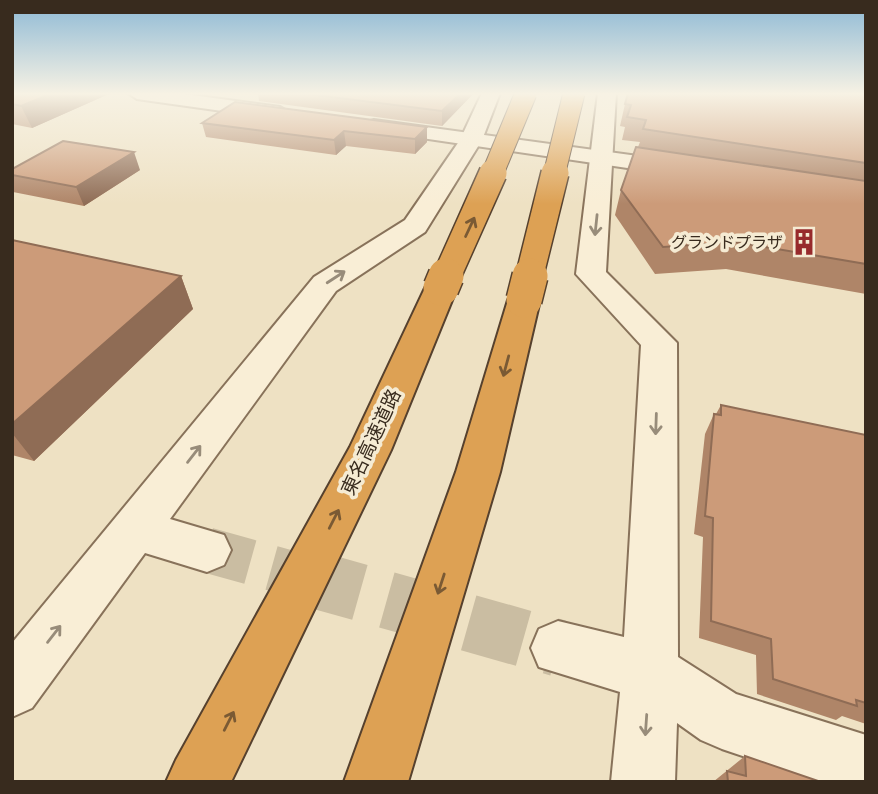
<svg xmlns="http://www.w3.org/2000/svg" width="878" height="794" font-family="'Libre Baskerville','Noto Sans JP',serif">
<rect width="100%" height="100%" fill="#eee1c3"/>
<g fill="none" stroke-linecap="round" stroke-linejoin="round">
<!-- minor-tunnel-far1 -->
<path stroke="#cabda2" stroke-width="45" stroke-dasharray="45 22" stroke-linecap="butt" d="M207,550L311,579"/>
<!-- minor-tunnel -->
<path stroke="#cabda2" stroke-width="57" stroke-dasharray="57 28" stroke-linecap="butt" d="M305,577L558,648"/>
<defs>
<path id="minor" d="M482,93H500L482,140L425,232L336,291L170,519L224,535L231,550L224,565L207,572L145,553L32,708L12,717V643L314,277L405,220L460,140Z
M598,93H616L606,272L677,343L678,657L736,694L866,735V782H820L722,749L701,740L677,723L675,782H611L620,692L539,667L531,648L539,629L558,621L624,637L641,345L576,274Z"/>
<path id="tertiary" d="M128,93H177L280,107L290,113L280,119L137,99Z
M374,120L682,162L690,164L694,169L690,174L682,176L367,130L364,126L367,122Z"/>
<path id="motorway" d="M441,279L452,281L457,288L391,450L231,782H166L176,760L350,447L425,288L430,281Z
M524,290L535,293L540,300L500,472L408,782H344L456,472L508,300L513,293Z"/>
</defs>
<!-- minor casing -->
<use href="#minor" stroke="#88725a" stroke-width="4"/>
<!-- tertiary casing -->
<use href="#tertiary" stroke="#88725a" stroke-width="4"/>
<!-- motorway casing -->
<use href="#motorway" stroke="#56412e" stroke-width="4"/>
<!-- minor -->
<use href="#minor" fill="#f9eed6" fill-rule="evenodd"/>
<!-- tertiary -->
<use href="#tertiary" fill="#f9eed6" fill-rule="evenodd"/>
<!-- motorway -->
<use href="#motorway" fill="#dda154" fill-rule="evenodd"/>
<defs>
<path id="motorway-bridge-far2" d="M492,175L526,93
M554,175L574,93"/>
<path id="motorway-bridge-far1" d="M446,278L493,173
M529,278L555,173"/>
<path id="motorway-bridge" d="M441,288L446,276
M524,300L530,276"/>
</defs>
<!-- motorway-bridge-far2 casing -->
<use href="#motorway-bridge-far2" stroke="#56412e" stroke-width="23" stroke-linecap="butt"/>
<!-- motorway-bridge-far1 casing -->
<use href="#motorway-bridge-far1" stroke="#56412e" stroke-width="30" stroke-linecap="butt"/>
<!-- motorway-bridge casing -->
<use href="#motorway-bridge" stroke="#56412e" stroke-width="38" stroke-linecap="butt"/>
<!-- motorway-bridge-far2 -->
<use href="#motorway-bridge-far2" stroke="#dda154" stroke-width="21"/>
<!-- motorway-bridge-far1 -->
<use href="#motorway-bridge-far1" stroke="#dda154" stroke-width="27"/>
<!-- motorway-bridge -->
<use href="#motorway-bridge" stroke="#dda154" stroke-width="35"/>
</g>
<!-- wall -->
<path fill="#af8568" d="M12,93H111L32,128L12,124Z
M258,93H474L442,126L259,101Z
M866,93V294L726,269L655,274L615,215L621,190L640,142L622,140L625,127L620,126L625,104Z
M235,102L427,142L415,154L346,146L336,155L206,137L202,123Z
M12,169L140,170L84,206L13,192Z
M12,240L181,276L193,309L34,461L12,455Z
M721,405L866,435V724L842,716L836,720L757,694L756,655L699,638L703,537L694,534L705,434L714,414H716Z
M745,756L821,782H713Z"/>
<!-- shaded-wall -->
<path fill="#8f6c55" d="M53,93H111L32,128L21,106Z
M461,93H474L442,126V111Z
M427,127V142L415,154V139Z
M344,131L346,146L336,155L334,140Z
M134,152L140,170L84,206L76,187Z
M181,276L193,309L34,461L12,433V424Z"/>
<!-- building -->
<path fill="#cc9b79" stroke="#8f6c55" stroke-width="2" d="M12,93H53L21,106L12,104Z
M300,93H461L442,111Z
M628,93H866V163L643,129L646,120L627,117L631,105L625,104Z
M235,102L427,127L415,139L344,131L334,140L202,123Z
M63,141L134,152L76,187L12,175V169Z
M636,147L866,181V264L736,242L663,247L621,190Z
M12,240L181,276L12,424Z
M721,405L866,435V703L856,700L857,706L773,679L771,639L711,621L713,518L705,516L714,414L721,415Z
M745,756L821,782H728L727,771L746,776Z"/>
<!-- one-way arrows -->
<defs><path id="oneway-shaft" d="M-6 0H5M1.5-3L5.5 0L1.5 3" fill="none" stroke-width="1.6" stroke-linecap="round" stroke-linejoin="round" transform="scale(1.75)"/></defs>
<g stroke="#988c7a">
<use href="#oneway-shaft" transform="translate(596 225) rotate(96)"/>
<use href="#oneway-shaft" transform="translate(336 277) rotate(-33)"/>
<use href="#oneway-shaft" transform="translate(656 424) rotate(92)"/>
<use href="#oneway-shaft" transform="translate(194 454) rotate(-52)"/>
<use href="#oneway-shaft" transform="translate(54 634) rotate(-52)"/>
<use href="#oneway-shaft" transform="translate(646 725) rotate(94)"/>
</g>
<g stroke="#7a5a34">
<use href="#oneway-shaft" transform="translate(470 227) rotate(-65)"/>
<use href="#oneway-shaft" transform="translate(506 366) rotate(105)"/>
<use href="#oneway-shaft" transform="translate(334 519) rotate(-63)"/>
<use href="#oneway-shaft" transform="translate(441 584) rotate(108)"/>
<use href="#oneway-shaft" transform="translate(229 721) rotate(-63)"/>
</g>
<!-- sky -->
<linearGradient id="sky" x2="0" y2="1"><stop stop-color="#8db9d5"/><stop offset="0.46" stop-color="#f7f2e4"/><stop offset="1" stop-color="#f7f2e4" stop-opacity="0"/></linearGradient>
<rect width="878" height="204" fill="url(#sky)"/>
<!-- icons -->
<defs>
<symbol id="building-bare" viewBox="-9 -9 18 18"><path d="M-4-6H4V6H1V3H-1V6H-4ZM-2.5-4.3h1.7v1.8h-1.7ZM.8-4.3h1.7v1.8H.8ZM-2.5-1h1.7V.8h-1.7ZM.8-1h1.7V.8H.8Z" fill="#972a2b" stroke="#f5ebd3" stroke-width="2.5" paint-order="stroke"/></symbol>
</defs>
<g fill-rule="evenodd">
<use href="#building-bare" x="785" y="223" width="38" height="38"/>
</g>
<g text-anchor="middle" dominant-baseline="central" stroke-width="7" stroke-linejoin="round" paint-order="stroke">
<!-- far-poi labels -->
<g font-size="16" fill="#382b1e" stroke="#f5ebd3" text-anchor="end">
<text x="783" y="242">グランドプラザ</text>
</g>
<!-- street labels -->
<g font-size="19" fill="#382b1e" stroke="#f5ebd3">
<text transform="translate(371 442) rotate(-65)">東名高速道路</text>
</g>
</g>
<!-- border -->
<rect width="878" height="794" fill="none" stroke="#382b1e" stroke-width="28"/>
</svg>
